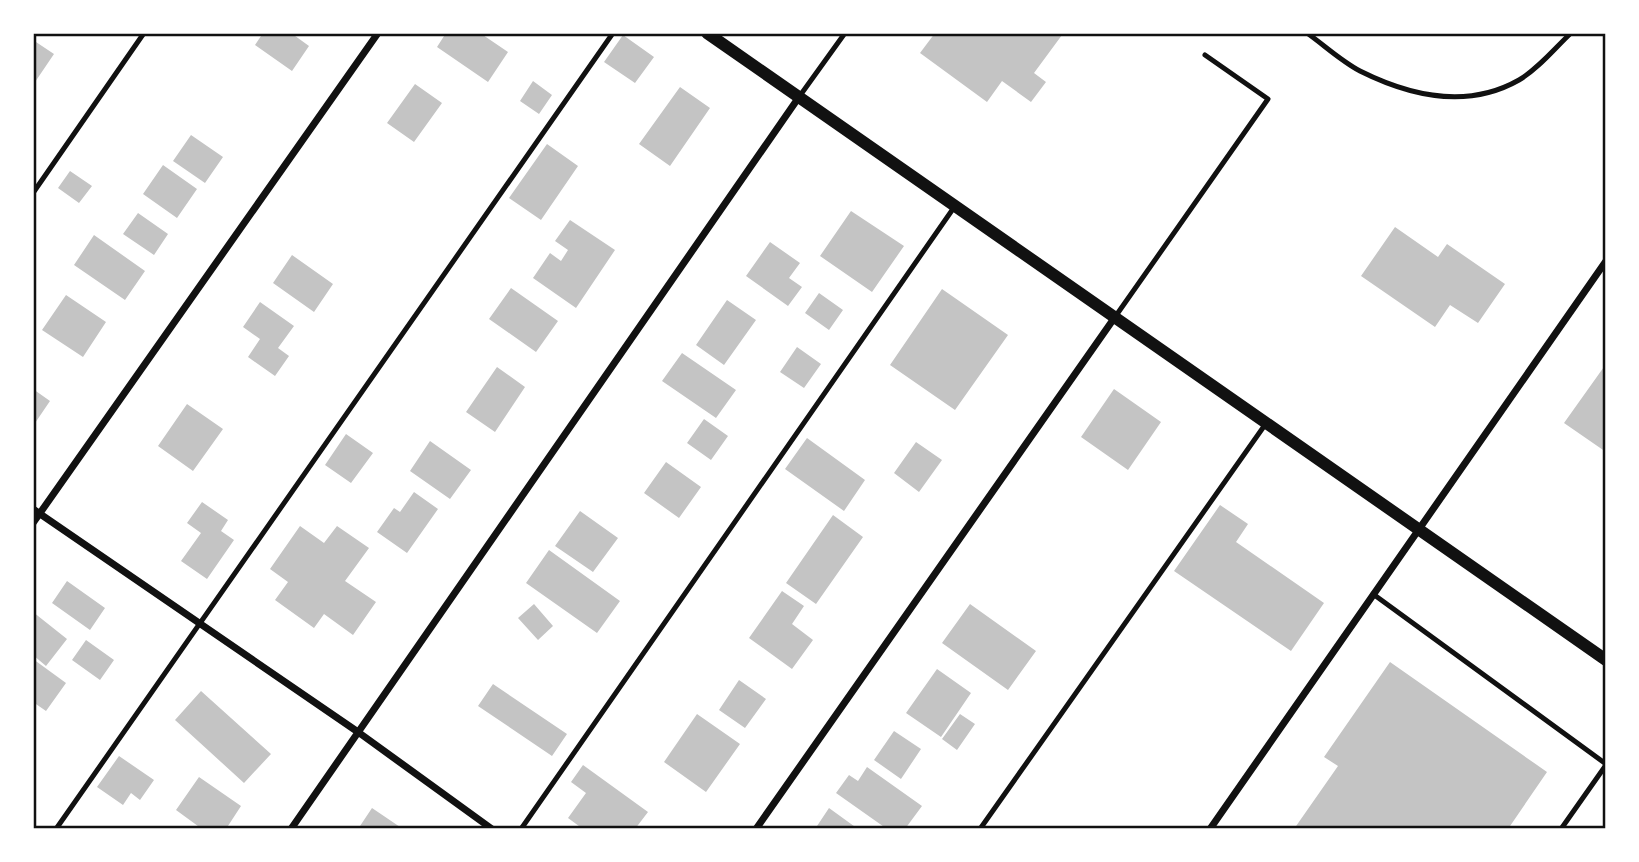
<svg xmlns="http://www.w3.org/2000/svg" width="1639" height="862" font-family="Cabin,sans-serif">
<rect width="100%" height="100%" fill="#fff"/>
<!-- building -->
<path fill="#c4c4c4" d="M263,33H291L309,46L292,71L255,45Z
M446,33H480L508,52L488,82L437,47Z
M935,33H1059L1062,35L1034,73L1046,82L1031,102L1002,81L987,102L920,53Z
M623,35L654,57L635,83L604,62Z
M33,40L54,54L33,85Z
M533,81L552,95L539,114L520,101Z
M415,84L442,103L414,142L387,123Z
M680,87L710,108L670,166L639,144Z
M191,135L223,157L205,183L173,161Z
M547,144L578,166L541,220L509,198Z
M163,165L197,189L177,218L143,194Z
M70,171L92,186L79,203L58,188Z
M851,211L904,246L872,292L820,256Z
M138,213L168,234L154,255L123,234Z
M570,220L615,250L576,308L533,278L550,253L561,261L568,250L555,241Z
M1395,227L1438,257L1447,244L1505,284L1478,323L1450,305L1435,327L1361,276Z
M94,235L145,271L125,300L74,265Z
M770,242L800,263L789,278L802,287L788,306L746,276Z
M292,255L333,284L314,312L273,283Z
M511,288L558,321L536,352L489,319Z
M942,289L1008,335L955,410L890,365Z
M819,293L843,310L829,330L805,313Z
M66,295L106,322L83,357L42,330Z
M727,300L756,320L724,365L696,345Z
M260,302L294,326L278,348L289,356L275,376L248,357L260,339L243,327Z
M797,347L821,364L804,388L780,372Z
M682,353L736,390L716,418L662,381Z
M1606,364V452L1564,423Z
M497,367L525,387L495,432L466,412Z
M33,389L50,401L33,426Z
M1114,389L1161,422L1128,470L1081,437Z
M187,404L223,429L193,471L158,446Z
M704,419L728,436L711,460L687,443Z
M346,434L373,453L351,483L325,465Z
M807,438L865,480L844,511L785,469Z
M430,441L471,470L450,499L410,471Z
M916,442L942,460L919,492L894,473Z
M666,462L701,487L679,518L644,493Z
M414,492L438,509L407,553L377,532L394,508L400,512Z
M202,502L228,520L221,531L234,540L207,579L181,561L201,533L187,523Z
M1220,505L1248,524L1236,542L1324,603L1291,651L1174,571Z
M580,511L618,538L593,572L555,546Z
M833,515L863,537L816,604L786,583Z
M300,526L324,543L337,526L369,548L345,581L376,602L353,635L324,614L314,628L275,600L288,582L270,569Z
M549,550L620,601L597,633L526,583Z
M67,581L105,608L90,630L52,603Z
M782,591L804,606L792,624L813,640L792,669L749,638Z
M534,604L553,626L538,640L518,618Z
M970,604L1036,651L1008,690L942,643Z
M33,612L67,639L46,666L33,655Z
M86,640L114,660L100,680L72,660Z
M33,659L66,683L46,711L33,702Z
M1390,662L1547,772L1508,829H1294L1338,766L1324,757Z
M937,669L971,693L941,737L906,713Z
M739,680L766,699L745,728L719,710Z
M493,684L567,734L552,756L478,706Z
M201,691L271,754L244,783L175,720Z
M697,714L740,744L706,792L664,762Z
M960,714L975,724L957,750L942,739Z
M894,731L921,749L901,779L874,760Z
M119,756L154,780L140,800L131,793L123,805L97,787Z
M583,765L648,812L635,829H583L568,818L586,793L571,782Z
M867,767L922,806L905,829H887L836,793L849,775L858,781Z
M199,777L241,806L226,829H202L176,810Z
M372,808L403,829H358Z
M829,808L858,829H815Z"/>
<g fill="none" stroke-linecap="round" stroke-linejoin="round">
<!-- service -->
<path stroke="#111" stroke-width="5" d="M1307,33C1324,45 1341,61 1360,71C1410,96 1468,109 1519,80C1538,69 1555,48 1571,33
M799,97L845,33
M33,193L144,33
M1115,317L1268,99L1205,55
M1373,594L1606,764
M56,829L613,33
M521,829L955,206
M980,829L1267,422
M1561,829L1606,765"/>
<!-- minor -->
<path stroke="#111" stroke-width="7" d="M33,509L358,732L492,829
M33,523L378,33
M291,829L799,97
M756,829L1115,317
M1210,829L1606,261"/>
<!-- tertiary -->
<path stroke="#111" stroke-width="12" d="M707,33L1606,660"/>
</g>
<!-- border -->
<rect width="1639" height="862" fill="none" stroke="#ffffff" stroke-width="70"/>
<rect x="35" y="35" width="1569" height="792" fill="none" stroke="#111" stroke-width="2.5"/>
</svg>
